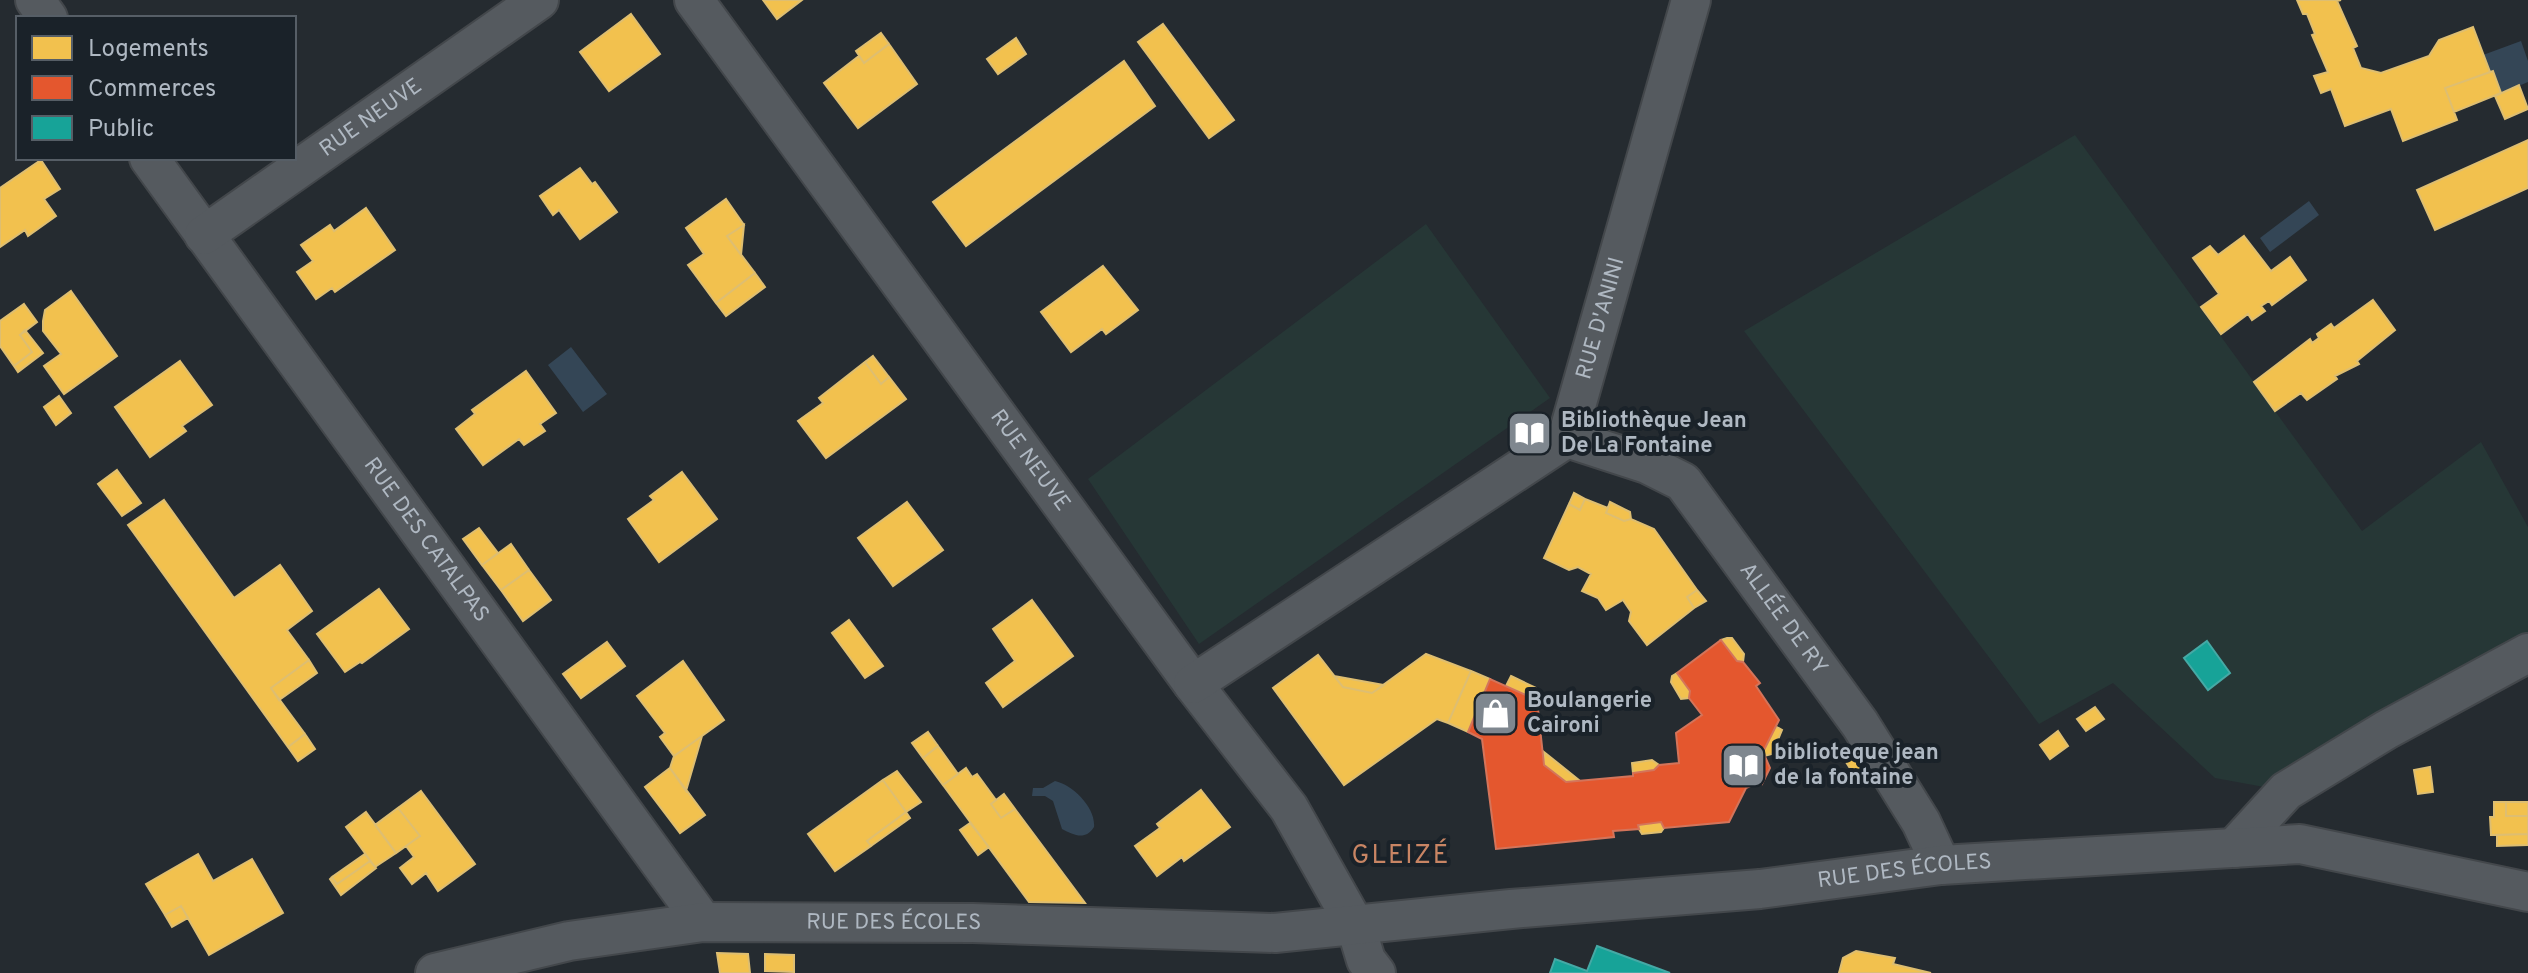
<svg xmlns="http://www.w3.org/2000/svg" width="2528" height="973" font-family="Overpass,sans-serif">
<rect width="100%" height="100%" fill="#252b30"/>
<!-- green -->
<path fill="#263736" d="M2075,135L2362,531L2481,442L2528,527V653L2286,791L2215,778L2113,683L2039,724L1744,331Z
M1426,224L1550,398L1199,644L1088,479Z"/>
<!-- water -->
<path fill="#344656" d="M2521,41L2528,61V82L2497,95L2483,55Z
M2309,201L2319,215L2270,252L2260,238Z
M571,347L607,394L583,412L548,365Z
M1055,781C1073,785 1096,808 1094,827C1085,841 1074,835 1062,829L1053,801L1045,796H1032L1033,788H1043Z"/>
<!-- homes -->
<path fill="#f2c14e" stroke="#debe71" stroke-width="2" d="M763,0H802L777,19Z
M2297,0H2341L2337,1L2357,46L2353,48L2361,68L2381,73L2429,56L2439,40L2473,27L2490,72L2445,88L2457,120L2403,141L2391,109L2345,126L2331,89L2321,93L2314,76L2328,72L2312,35L2315,34L2307,14H2303Z
M631,14L660,54L609,91L580,52Z
M1163,24L1234,120L1209,138L1138,42Z
M881,33L889,44L864,63L856,51Z
M1016,38L1026,54L998,74L987,59Z
M889,44L917,84L858,128L824,83L859,56L864,63Z
M1124,61L1155,106L966,246L933,202Z
M2493,71L2501,93L2454,112L2445,88Z
M2519,85L2528,109L2505,119L2495,96Z
M2528,140V188L2435,230L2417,190Z
M41,160L60,189L44,199L56,216L28,236L25,230L0,247V188Z
M580,168L592,184L595,182L617,212L580,239L559,210L553,215L540,196Z
M726,199L744,225L727,236L755,273L716,303L688,265L704,254L686,228Z
M366,208L395,250L335,292L332,288L316,299L297,272L313,261L301,245L330,225L334,231Z
M744,225L741,255L727,236Z
M2244,236L2271,271L2290,257L2306,280L2272,305L2269,301L2261,306L2265,311L2252,320L2248,314L2221,334L2201,307L2219,294L2193,258L2210,246L2218,255Z
M1103,266L1138,310L1106,334L1102,329L1071,352L1041,312Z
M755,273L765,287L726,316L716,303Z
M71,291L117,356L64,394L44,366L61,354L43,331V321L45,310Z
M2373,300L2395,330L2357,361L2359,364L2335,376L2337,379L2307,400L2301,393L2275,411L2254,382L2310,339L2312,343L2319,338L2317,334L2331,324L2334,328Z
M24,304L37,322L20,335L32,352L14,366L0,346V321Z
M25,330L43,353L18,372L14,366L32,352L20,335Z
M873,356L889,377L881,384L865,362Z
M180,361L212,405L182,426L186,431L150,457L115,407Z
M865,362L881,384L889,377L906,399L826,458L798,421L823,403L819,398Z
M526,371L556,413L540,424L545,431L524,445L519,439L483,465L456,429L475,414L472,410Z
M59,396L71,413L56,425L44,407Z
M117,470L141,503L122,516L98,484Z
M682,472L717,519L659,562L628,519L654,500L650,496Z
M1574,493L1585,499L1580,510L1569,504Z
M1585,499L1608,508L1606,513L1624,521L1631,519L1654,529L1697,590L1687,597L1694,608L1647,645L1629,621L1631,612L1623,600L1606,610L1598,598L1582,591L1591,574L1578,567L1569,570L1544,558L1569,504L1580,510Z
M164,500L234,598L280,565L312,611L287,630L309,660L271,688L305,734L288,747L128,525Z
M907,502L943,550L893,586L858,538Z
M1610,502L1630,512L1631,519L1624,521L1606,513Z
M479,528L498,553L482,565L463,539Z
M511,544L529,570L501,590L482,565Z
M529,570L551,600L523,621L501,590Z
M379,589L409,629L362,663L360,662L345,672L317,634Z
M1697,590L1706,601L1694,608L1687,597Z
M1032,600L1073,656L1003,707L986,683L1015,661L993,629Z
M849,620L883,666L865,678L832,633Z
M1727,638H1732L1744,654L1743,662L1737,661L1721,640Z
M607,642L625,666L581,698L563,674Z
M1426,654L1471,671L1448,723L1437,719L1344,785L1273,688L1318,655L1343,687L1372,693Z
M309,660L317,673L279,700L271,688Z
M683,661L724,720L674,756L660,737L665,733L637,696Z
M1471,671L1490,679L1468,732L1448,723Z
M1677,673L1690,691L1689,698L1681,699L1671,682L1672,676Z
M1334,676L1384,685L1372,693L1343,687Z
M1511,676L1536,688L1537,700L1506,686Z
M2095,707L2104,719L2086,731L2077,719Z
M1775,726L1782,730L1772,754L1764,756L1763,752Z
M2058,731L2068,746L2050,759L2040,745Z
M928,732L938,746L923,758L912,743Z
M305,734L315,749L298,761L288,747Z
M702,736L686,791L670,768L674,756Z
M938,746L958,774L943,785L923,758Z
M1544,752L1579,780L1566,782L1544,765Z
M1852,754L1861,769L1853,773L1844,759Z
M1652,760L1659,765L1654,770L1633,773L1632,763Z
M2430,767L2433,792L2418,794L2414,770Z
M670,768L705,815L680,833L645,787Z
M966,768L972,777L977,774L996,800L991,804L1001,818L1015,809L1085,903L1029,902L943,785Z
M897,771L921,802L906,812L883,780Z
M883,780L906,812L867,841L871,846L835,871L808,834Z
M1201,790L1230,827L1184,861L1182,857L1157,876L1135,846L1160,828L1157,824Z
M421,791L475,864L438,891L426,873L412,884L400,868L414,857L406,846L420,836L398,808Z
M1004,794L1015,809L1001,818L991,804Z
M2494,802H2506V816H2528V834L2491,835L2490,817H2494Z
M2506,802H2528V816H2506Z
M398,808L420,836L396,853L375,825Z
M366,812L396,853L375,867L346,827Z
M906,812L910,818L871,846L867,841Z
M1661,822L1664,828L1661,832L1642,834L1639,829L1638,825Z
M970,823L989,847L978,855L960,830Z
M2528,834V845L2497,846V835Z
M198,854L213,881L252,859L283,913L209,955L181,906L165,915L146,884Z
M365,854L370,861L337,884L332,877Z
M370,861L376,868L341,895L330,879L332,877L337,884Z
M181,906L188,918L172,927L165,915Z
M1856,951L1895,958L1893,964L1931,973H1839L1843,958Z
M717,953L748,954L750,973H720Z
M765,954L794,955V972L765,971Z"/>
<!-- shops -->
<path fill="#e4572e" stroke="#d4745a" stroke-width="2" d="M1721,640L1737,661L1743,662L1760,683L1756,686L1779,720L1763,752L1770,768L1762,784L1759,782L1746,788L1729,822L1664,828L1661,822L1638,825L1639,829L1613,831L1614,837L1496,849L1482,739L1468,732L1490,679L1537,700L1544,765L1566,782L1633,776V773L1654,770L1659,765L1679,763L1676,733L1702,715L1689,698L1690,691L1677,673Z"/>
<!-- public -->
<path fill="#17a398" stroke="#45a9a5" stroke-width="2" d="M2207,641L2230,673L2208,690L2184,658Z
M1597,946L1670,973H1550L1555,959L1587,971Z"/>
<g fill="none" stroke-linecap="round" stroke-linejoin="round">
<defs>
<g id="minor">
<path d="M35,0L48,18"/>
<path id="s1" d="M694,0L1193,684L1289,808L1356,927L1366,960L1376,973"/>
<path id="s2" d="M149,158L703,922"/>
<path id="s3" d="M204,235L539,0"/>
<path id="s4" d="M1567,438L1647,464L1683,482L1860,724L1921,822L1941,865"/>
<path id="s5" d="M1193,684L1567,438L1691,0"/>
<path d="M2234,848L2286,791L2386,730L2528,653"/>
<path id="s6" d="M435,973L569,941L703,922L973,923L1275,933L1511,909L1760,889L1941,865L2300,844L2528,892"/>
</g>
</defs>
<!-- minor casing -->
<use href="#minor" stroke="#43474b" stroke-width="42"/>
<!-- minor -->
<use href="#minor" stroke="#555a5f" stroke-width="38"/>
</g>
<!-- icons -->
<defs>
<symbol id="library-square" viewBox="-11 -11 22 22"><rect x="-9" y="-9" width="18" height="18" rx="4" fill="#7f878f" stroke="#1a2229"/><path d="M-6-4Q-3-5.5-.7-3.5V5Q-3 3-6 4ZM6-4Q3-5.5 .7-3.5V5Q3 3 6 4Z" fill="#fff"/></symbol>
<symbol id="shop-square" viewBox="-11 -11 22 22"><rect x="-9" y="-9" width="18" height="18" rx="4" fill="#7f878f" stroke="#1a2229"/><path d="M-5-2.5h2.3a2.7 3.5 0 0 1 5.4 0H5L5.5 6h-11ZM-1.5-2.5h3a1.5 2.3 0 0 0-3 0Z" fill="#fff"/></symbol>
</defs>
<g fill-rule="evenodd">
<use href="#library-square" x="1504" y="408" width="51" height="51"/>
<use href="#shop-square" x="1470" y="688" width="51" height="51"/>
<use href="#library-square" x="1718" y="740" width="51" height="51"/>
</g>
<g text-anchor="middle" dominant-baseline="central" stroke-width="8" stroke-linejoin="round" paint-order="stroke">
<!-- street labels -->
<g font-size="22" fill="#afb8c2" stroke="#1a2229">
<text stroke="none"><textPath href="#s3" startOffset="204">RUE NEUVE</textPath></text>
<text stroke="none"><textPath href="#s5" startOffset="572">RUE D'ANINI</textPath></text>
<text stroke="none"><textPath href="#s1" startOffset="570">RUE NEUVE</textPath></text>
<text stroke="none"><textPath href="#s2" startOffset="472">RUE DES CATALPAS</textPath></text>
<text stroke="none"><textPath href="#s4" startOffset="294">ALLÉE DE RY</textPath></text>
<text stroke="none"><textPath href="#s6" startOffset="1478">RUE DES ÉCOLES</textPath></text>
<text stroke="none"><textPath href="#s6" startOffset="464">RUE DES ÉCOLES</textPath></text>
</g>
<!-- poi labels -->
<g font-size="22" font-weight="bold" fill="#afb8c2" stroke="#1a2229" text-anchor="start">
<text x="1561" y="421">Bibliothèque Jean<tspan x="1561" dy="25">De La Fontaine</tspan></text>
<text x="1527" y="701">Boulangerie<tspan x="1527" dy="25">Caironi</tspan></text>
<text x="1774" y="753">biblioteque jean<tspan x="1774" dy="25">de la fontaine</tspan></text>
</g>
<!-- quarter labels -->
<g font-size="26" letter-spacing="2" fill="#c88564" stroke="#1a2229">
<text x="1401" y="856">GLEIZÉ</text>
</g>
</g>
<!-- legend -->
<rect x="16" y="16" width="280" height="144" fill="#1a2229" stroke="#565e66" stroke-width="2"/>
<rect x="32" y="36" width="40" height="24" fill="#f2c14e" stroke="#565e66" stroke-width="2"/>
<text x="88" y="56" font-size="24" fill="#afb8c2">Logements</text>
<rect x="32" y="76" width="40" height="24" fill="#e4572e" stroke="#565e66" stroke-width="2"/>
<text x="88" y="96" font-size="24" fill="#afb8c2">Commerces</text>
<rect x="32" y="116" width="40" height="24" fill="#17a398" stroke="#565e66" stroke-width="2"/>
<text x="88" y="136" font-size="24" fill="#afb8c2">Public</text>
</svg>
